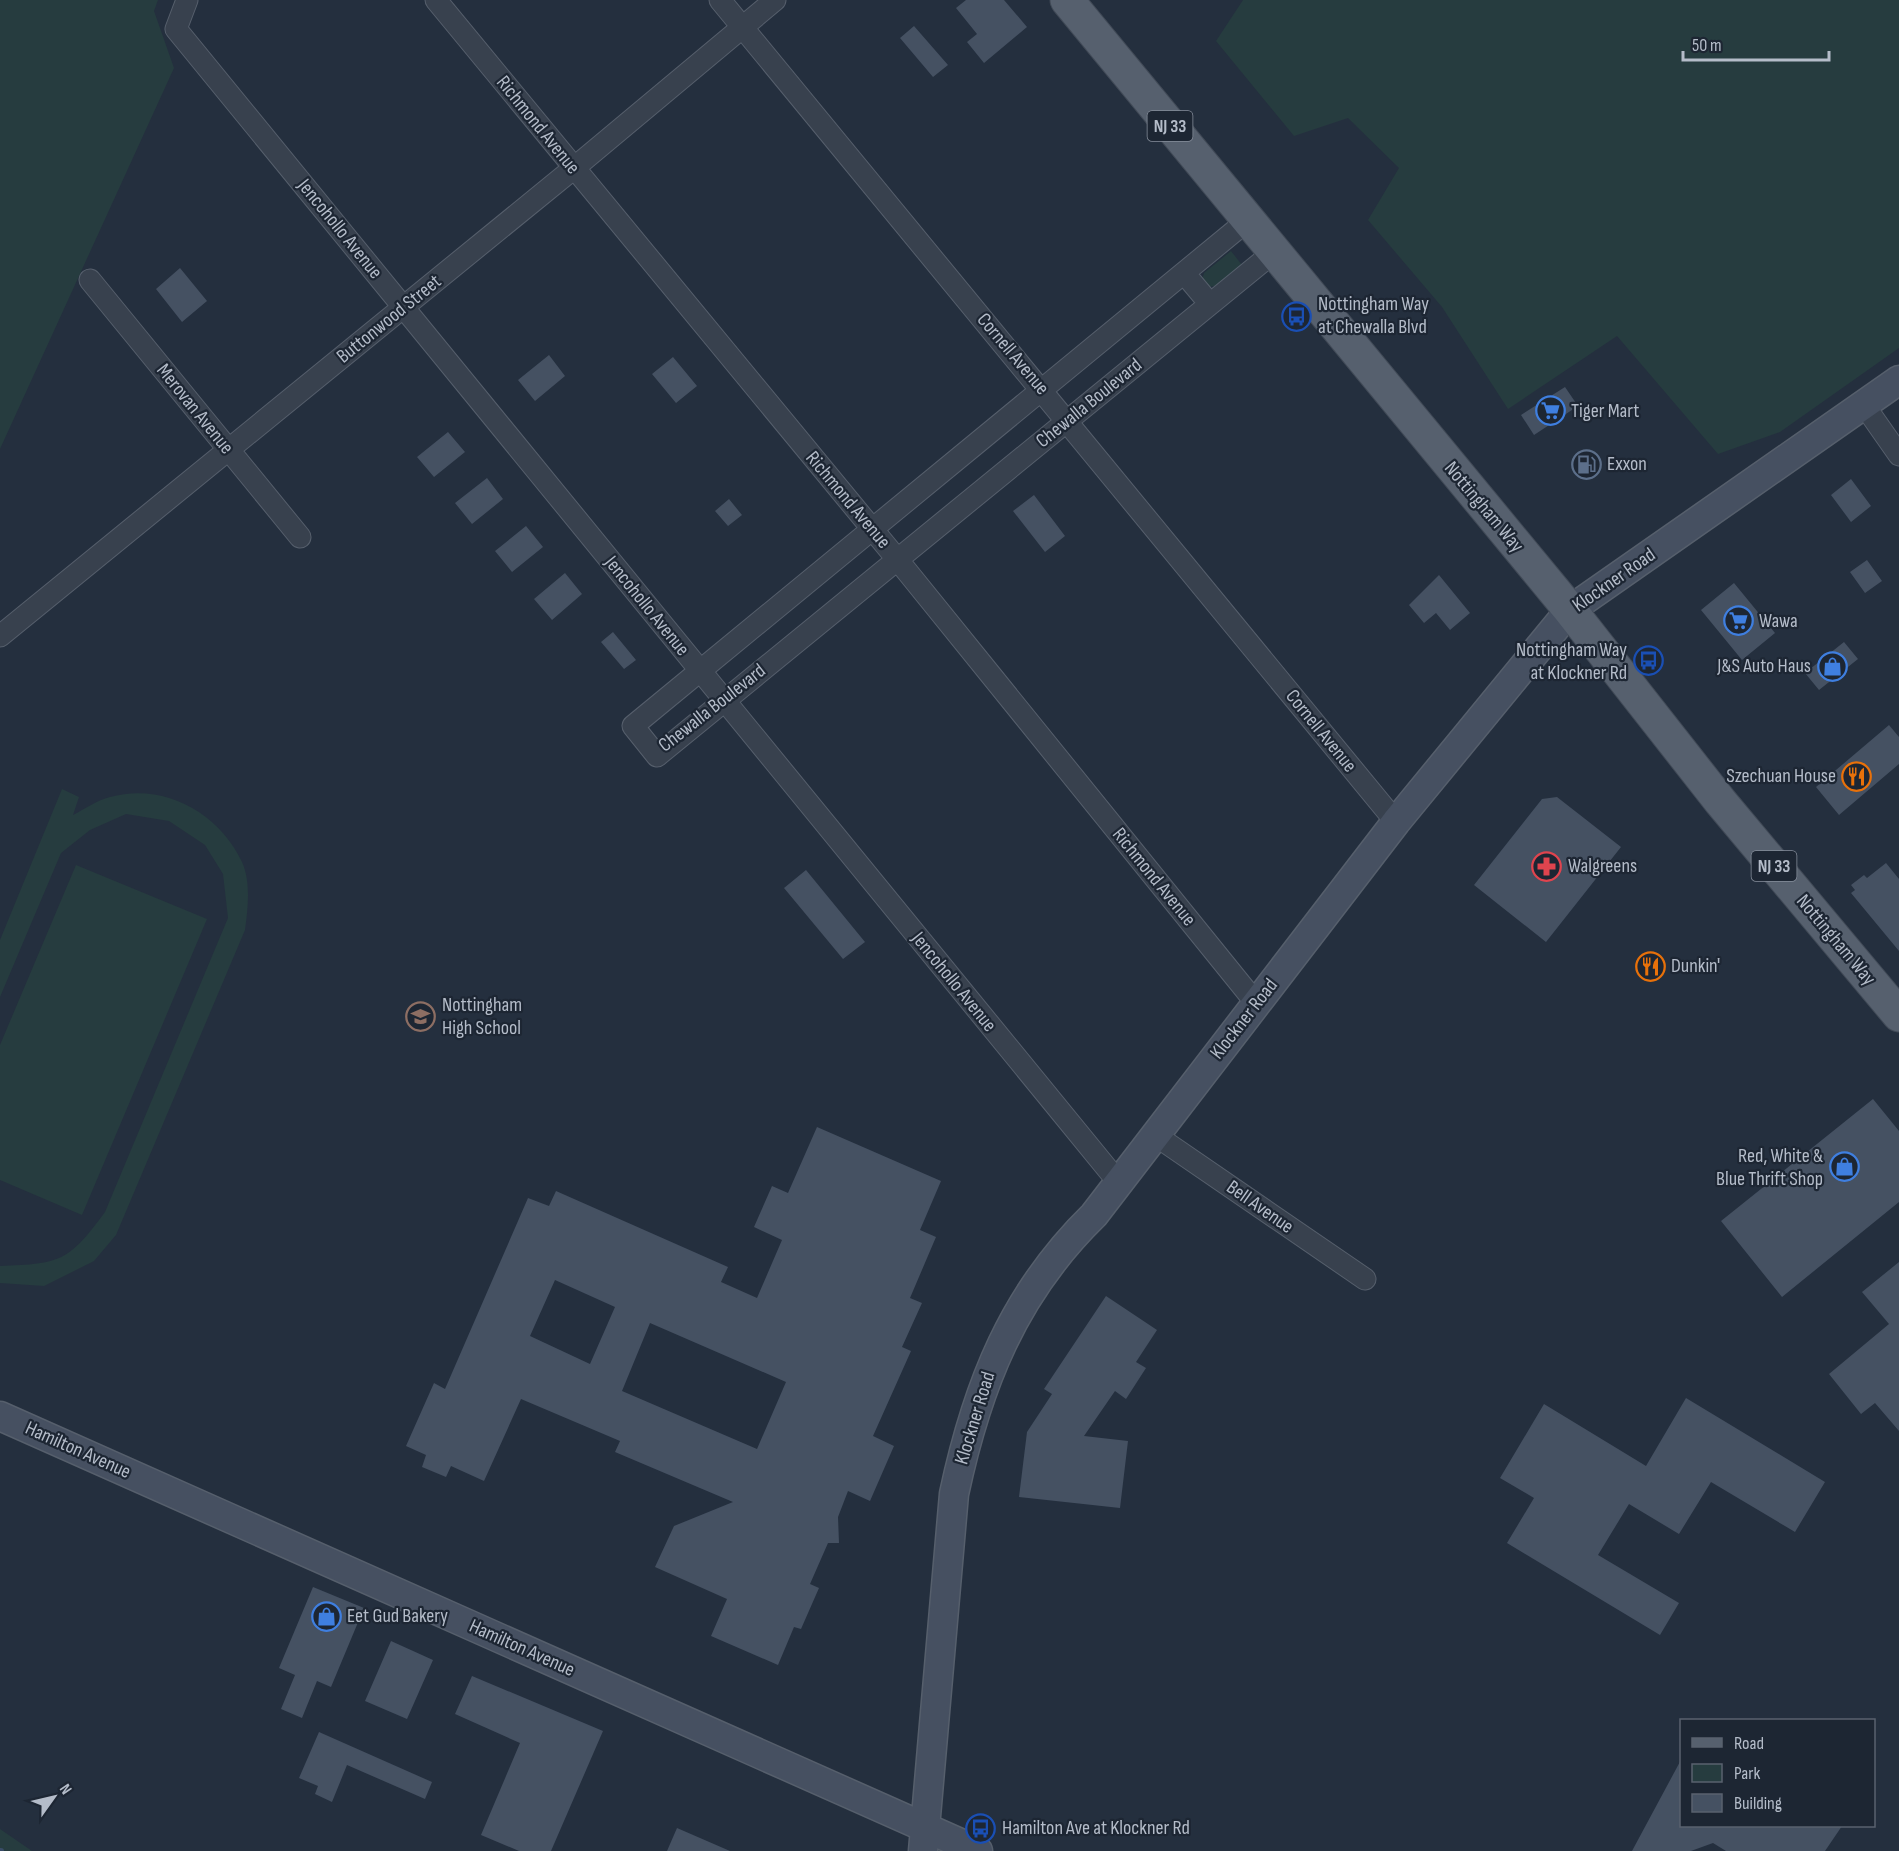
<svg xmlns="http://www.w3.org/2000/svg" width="1899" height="1851" font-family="'Sofia Sans Condensed',sans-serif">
<rect width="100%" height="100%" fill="#242f3e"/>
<!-- green -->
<path fill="#263c3f" d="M0,0H158L154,11L174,68L0,449Z
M1243,0H1899V348L1780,432L1718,454L1617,336L1508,409L1442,307L1368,220L1399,168L1348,118L1294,136L1216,41Z
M1231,251L1242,265L1216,286L1207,287L1202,280L1204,273Z
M62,789L79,797L73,815C85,809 97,800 110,797C163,782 219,812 242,862C251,882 248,908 245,930L116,1235L94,1261L44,1286L0,1283V1266C61,1264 69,1261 105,1212L228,918L223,874L205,845L169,821L126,814L90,830L61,853L0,997V940Z
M76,865L207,919L82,1215L0,1180V1045Z
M0,1829L32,1851H0Z"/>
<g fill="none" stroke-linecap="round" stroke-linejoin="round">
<!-- stream -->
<path stroke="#394c67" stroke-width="6" d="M0,1851H1"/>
</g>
<!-- building -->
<path fill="#455162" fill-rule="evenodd" d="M966,0H1004L1027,27L984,63L967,42L977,34L956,8Z
M914,26L948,65L933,77L900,38Z
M180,268L207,301L182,322L156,289Z
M549,355L565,376L535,401L518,380Z
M673,357L697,386L676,403L652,374Z
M1565,387L1578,406L1534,435L1521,415Z
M448,432L465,452L434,477L417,457Z
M487,478L503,499L472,524L455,503Z
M1851,479L1871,506L1851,522L1831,495Z
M1034,495L1065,536L1045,552L1013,511Z
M729,499L742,515L728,526L715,511Z
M526,526L543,547L512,572L495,551Z
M1867,560L1882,581L1865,593L1850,572Z
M565,573L582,594L552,620L534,599Z
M1439,575L1470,613L1450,630L1436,613L1424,623L1409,605Z
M1734,583L1775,633L1742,660L1701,610Z
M613,632L636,660L624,669L601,642Z
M1844,642L1858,659L1819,690L1805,673Z
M1889,725L1899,737V764L1839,815L1816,787Z
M1557,797L1621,847L1546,942L1474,885L1542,799Z
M1886,863L1899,879V951L1851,893L1855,890L1851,885L1864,875L1867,878Z
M806,870L865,942L843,959L784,888Z
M1873,1099L1899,1131V1202L1782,1297L1721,1221Z
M817,1127L941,1181L920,1230L936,1237L910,1298L922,1303L902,1347L911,1351L873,1436L894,1446L870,1501L848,1491L838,1517L839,1543H828L810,1584L819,1588L801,1629L794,1627L778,1665L711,1636L727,1599L655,1567L674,1526L733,1502L615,1452L620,1441L521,1399L484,1481L451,1466L446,1477L422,1467L426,1455L406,1446L434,1383L445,1389L528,1198L549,1206L556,1191L728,1267L721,1282L757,1298L782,1240L754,1227L772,1186L788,1193ZM555,1280L615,1307L590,1364L530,1336ZM650,1323L786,1382L757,1449L622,1391Z
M1899,1262V1431L1875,1403L1861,1414L1829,1374L1889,1324L1862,1292Z
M1106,1296L1157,1330L1136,1362L1146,1368L1126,1399L1115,1391L1084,1436L1128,1441L1120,1508L1019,1497L1027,1432L1052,1394L1044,1389Z
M1686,1398L1825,1482L1795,1532L1711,1482L1679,1534L1629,1504L1598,1555L1679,1603L1660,1635L1507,1543L1534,1498L1500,1478L1544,1404L1646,1466Z
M313,1587L364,1608L331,1687L317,1681L302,1718L281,1709L295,1675L279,1668Z
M391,1641L433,1660L407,1719L365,1701Z
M472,1676L603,1731L551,1851H519L481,1835L520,1743L455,1714Z
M319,1732L432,1782L425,1799L347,1765L332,1802L315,1794L318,1786L299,1778Z
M1682,1758V1826H1842L1825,1851H1726L1713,1843L1691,1851H1632Z
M677,1828L730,1851H667Z"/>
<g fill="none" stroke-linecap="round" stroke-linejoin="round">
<defs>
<path id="street" d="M187,0L176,29L1119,1183
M436,0L897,559L1256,1003
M720,0L1396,822
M1248,220L633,726L657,756L1274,252
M1184,273L1210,304
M90,280L300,537
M1864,405L1899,455
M0,636L574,168L775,0
M1155,1135L1365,1279"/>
<path id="secondary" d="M0,1416L978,1851
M923,1851L954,1494C977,1386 1013,1294 1094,1215L1396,822L1570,610L1899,380"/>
<path id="primary" d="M1067,0L1570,610L1720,801L1899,1015"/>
</defs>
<!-- street casing -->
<use href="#street" stroke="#565f6c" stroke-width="23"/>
<!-- secondary casing -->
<use href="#secondary" stroke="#565f6c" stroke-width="31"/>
<!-- primary casing -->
<use href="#primary" stroke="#414a57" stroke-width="35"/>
<!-- street -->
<use href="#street" stroke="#38414e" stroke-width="21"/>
<!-- secondary -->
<use href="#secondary" stroke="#465061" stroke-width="28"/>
<!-- primary -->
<use href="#primary" stroke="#56606e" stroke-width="33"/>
</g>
<!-- icons -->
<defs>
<symbol id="bus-ring" viewBox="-11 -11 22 22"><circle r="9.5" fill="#1d2633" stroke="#1a4fb4" stroke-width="1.5"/><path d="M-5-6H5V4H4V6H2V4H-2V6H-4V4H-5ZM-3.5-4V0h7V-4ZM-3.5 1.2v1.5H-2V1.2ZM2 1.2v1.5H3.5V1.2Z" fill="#1a4fb4"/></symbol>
<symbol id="supermarket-ring" viewBox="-11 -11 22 22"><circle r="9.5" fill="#1d2633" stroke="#3f7fe0" stroke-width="1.5"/><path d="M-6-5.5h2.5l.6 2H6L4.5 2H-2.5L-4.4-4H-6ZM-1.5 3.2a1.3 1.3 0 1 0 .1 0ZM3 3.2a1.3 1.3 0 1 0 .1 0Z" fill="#3f7fe0"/></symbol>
<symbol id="fuel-ring" viewBox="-11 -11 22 22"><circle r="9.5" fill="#1d2633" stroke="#5c6f8a" stroke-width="1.5"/><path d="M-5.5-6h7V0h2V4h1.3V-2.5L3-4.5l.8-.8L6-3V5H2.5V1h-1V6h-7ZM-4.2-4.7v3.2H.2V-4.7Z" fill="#5c6f8a"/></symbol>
<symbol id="shop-ring" viewBox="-11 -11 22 22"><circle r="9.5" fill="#1d2633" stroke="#3f7fe0" stroke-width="1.5"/><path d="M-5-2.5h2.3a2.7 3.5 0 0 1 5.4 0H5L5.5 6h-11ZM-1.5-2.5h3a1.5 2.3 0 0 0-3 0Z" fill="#3f7fe0"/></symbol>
<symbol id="restaurant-ring" viewBox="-11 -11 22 22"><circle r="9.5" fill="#1d2633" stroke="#e8710a" stroke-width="1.5"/><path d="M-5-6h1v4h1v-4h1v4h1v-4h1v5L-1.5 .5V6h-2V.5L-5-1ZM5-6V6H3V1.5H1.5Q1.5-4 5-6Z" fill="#e8710a"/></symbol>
<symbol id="pharmacy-ring" viewBox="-11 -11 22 22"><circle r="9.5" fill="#1d2633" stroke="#e0444e" stroke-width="1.5"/><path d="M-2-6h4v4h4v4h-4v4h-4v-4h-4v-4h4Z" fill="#e0444e"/></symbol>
<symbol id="school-ring" viewBox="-11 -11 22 22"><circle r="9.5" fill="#1d2633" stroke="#8d6e63" stroke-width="1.5"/><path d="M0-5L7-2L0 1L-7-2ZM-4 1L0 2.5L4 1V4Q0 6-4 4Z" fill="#8d6e63"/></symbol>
</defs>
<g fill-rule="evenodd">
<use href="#bus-ring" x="1280" y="300" width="33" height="33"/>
<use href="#supermarket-ring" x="1534" y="394" width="33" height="33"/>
<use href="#fuel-ring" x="1570" y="448" width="33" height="33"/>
<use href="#supermarket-ring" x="1722" y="604" width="33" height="33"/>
<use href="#bus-ring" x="1632" y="644" width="33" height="33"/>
<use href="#shop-ring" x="1816" y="650" width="33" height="33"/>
<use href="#restaurant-ring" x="1840" y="760" width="33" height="33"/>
<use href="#pharmacy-ring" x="1530" y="850" width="33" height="33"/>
<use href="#restaurant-ring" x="1634" y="950" width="33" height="33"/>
<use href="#school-ring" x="404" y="1000" width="33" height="33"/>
<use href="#shop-ring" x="1828" y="1150" width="33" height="33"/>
<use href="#shop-ring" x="310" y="1600" width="33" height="33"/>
<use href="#bus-ring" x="964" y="1812" width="33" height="33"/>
</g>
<g text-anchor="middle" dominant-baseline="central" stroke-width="4.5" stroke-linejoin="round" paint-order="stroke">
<!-- shield labels -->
<g fill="#1d2633" stroke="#878f9c" stroke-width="1.5">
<rect x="1147.5" y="111" width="45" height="30" rx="4.5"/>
<rect x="1751.5" y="851" width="45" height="30" rx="4.5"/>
</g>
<g font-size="18" font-weight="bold" fill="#b4bcc9">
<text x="1170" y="126">NJ 33</text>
<text x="1774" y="866">NJ 33</text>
</g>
<!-- street labels -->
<g font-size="20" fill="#b4bcc9" stroke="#1d2633">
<text transform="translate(538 125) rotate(51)">Richmond Avenue</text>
<text transform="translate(340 229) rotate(51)">Jencohollo Avenue</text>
<text transform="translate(389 319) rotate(-39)">Buttonwood Street</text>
<text transform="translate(1013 354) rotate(50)">Cornell Avenue</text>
<text transform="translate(1089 403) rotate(-39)">Chewalla Boulevard</text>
<text transform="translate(195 409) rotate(51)">Merovan Avenue</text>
<text transform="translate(848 500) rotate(50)">Richmond Avenue</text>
<text transform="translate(1484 507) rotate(50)">Nottingham Way</text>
<text transform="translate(1614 580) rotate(-35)">Klockner Road</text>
<text transform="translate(647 606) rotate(51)">Jencohollo Avenue</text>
<text transform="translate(712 708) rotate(-38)">Chewalla Boulevard</text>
<text transform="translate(1321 731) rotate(51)">Cornell Avenue</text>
<text transform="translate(1154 877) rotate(51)">Richmond Avenue</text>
<text transform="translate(1836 940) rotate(50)">Nottingham Way</text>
<text transform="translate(954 982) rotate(51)">Jencohollo Avenue</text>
<text transform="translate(1244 1019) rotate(-52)">Klockner Road</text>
<text transform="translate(1260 1207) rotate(35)">Bell Avenue</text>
<text transform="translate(975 1418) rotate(-73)">Klockner Road</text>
<text transform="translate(78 1450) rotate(24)">Hamilton Avenue</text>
<text transform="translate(522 1648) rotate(24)">Hamilton Avenue</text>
</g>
<!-- poi labels -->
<g font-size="20" fill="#b4bcc9" stroke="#1d2633" text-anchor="start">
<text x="1318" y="304">Nottingham Way<tspan x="1318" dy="23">at Chewalla Blvd</tspan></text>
<text x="1571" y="411">Tiger Mart</text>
<text x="1607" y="464">Exxon</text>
<text x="1759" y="621">Wawa</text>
<text x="1627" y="650" text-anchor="end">Nottingham Way<tspan x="1627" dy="23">at Klockner Rd</tspan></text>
<text x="1811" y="666" text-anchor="end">J&amp;S Auto Haus</text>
<text x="1836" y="776" text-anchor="end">Szechuan House</text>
<text x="1568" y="866">Walgreens</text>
<text x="1671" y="966">Dunkin'</text>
<text x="442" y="1005">Nottingham<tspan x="442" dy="23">High School</tspan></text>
<text x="1823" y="1156" text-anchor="end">Red, White &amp;<tspan x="1823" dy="23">Blue Thrift Shop</tspan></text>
<text x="347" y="1616">Eet Gud Bakery</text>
<text x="1002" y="1828">Hamilton Ave at Klockner Rd</text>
</g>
</g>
<!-- legend -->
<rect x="1680" y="1719" width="195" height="108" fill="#1d2633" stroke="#59626f" stroke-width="1.5"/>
<rect x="1692" y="1738" width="30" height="9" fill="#56606e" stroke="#59626f" stroke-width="1.5"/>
<text x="1734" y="1749" font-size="18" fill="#b4bcc9">Road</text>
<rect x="1692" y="1764" width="30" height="18" fill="#263c3f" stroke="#59626f" stroke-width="1.5"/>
<text x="1734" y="1779" font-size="18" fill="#b4bcc9">Park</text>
<rect x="1692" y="1794" width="30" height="18" fill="#455162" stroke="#59626f" stroke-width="1.5"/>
<text x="1734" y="1809" font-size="18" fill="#b4bcc9">Building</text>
<!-- north arrow -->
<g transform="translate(54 1797) rotate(56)" stroke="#1d2633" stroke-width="4.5" paint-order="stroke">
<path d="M0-4.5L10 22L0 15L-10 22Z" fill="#b4bcc9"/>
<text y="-9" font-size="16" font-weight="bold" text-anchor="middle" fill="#b4bcc9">N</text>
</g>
<!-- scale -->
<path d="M1683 51v9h146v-9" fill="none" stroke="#b4bcc9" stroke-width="3"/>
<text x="1692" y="51" font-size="18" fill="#b4bcc9" stroke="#1d2633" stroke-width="4.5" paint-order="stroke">50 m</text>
</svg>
